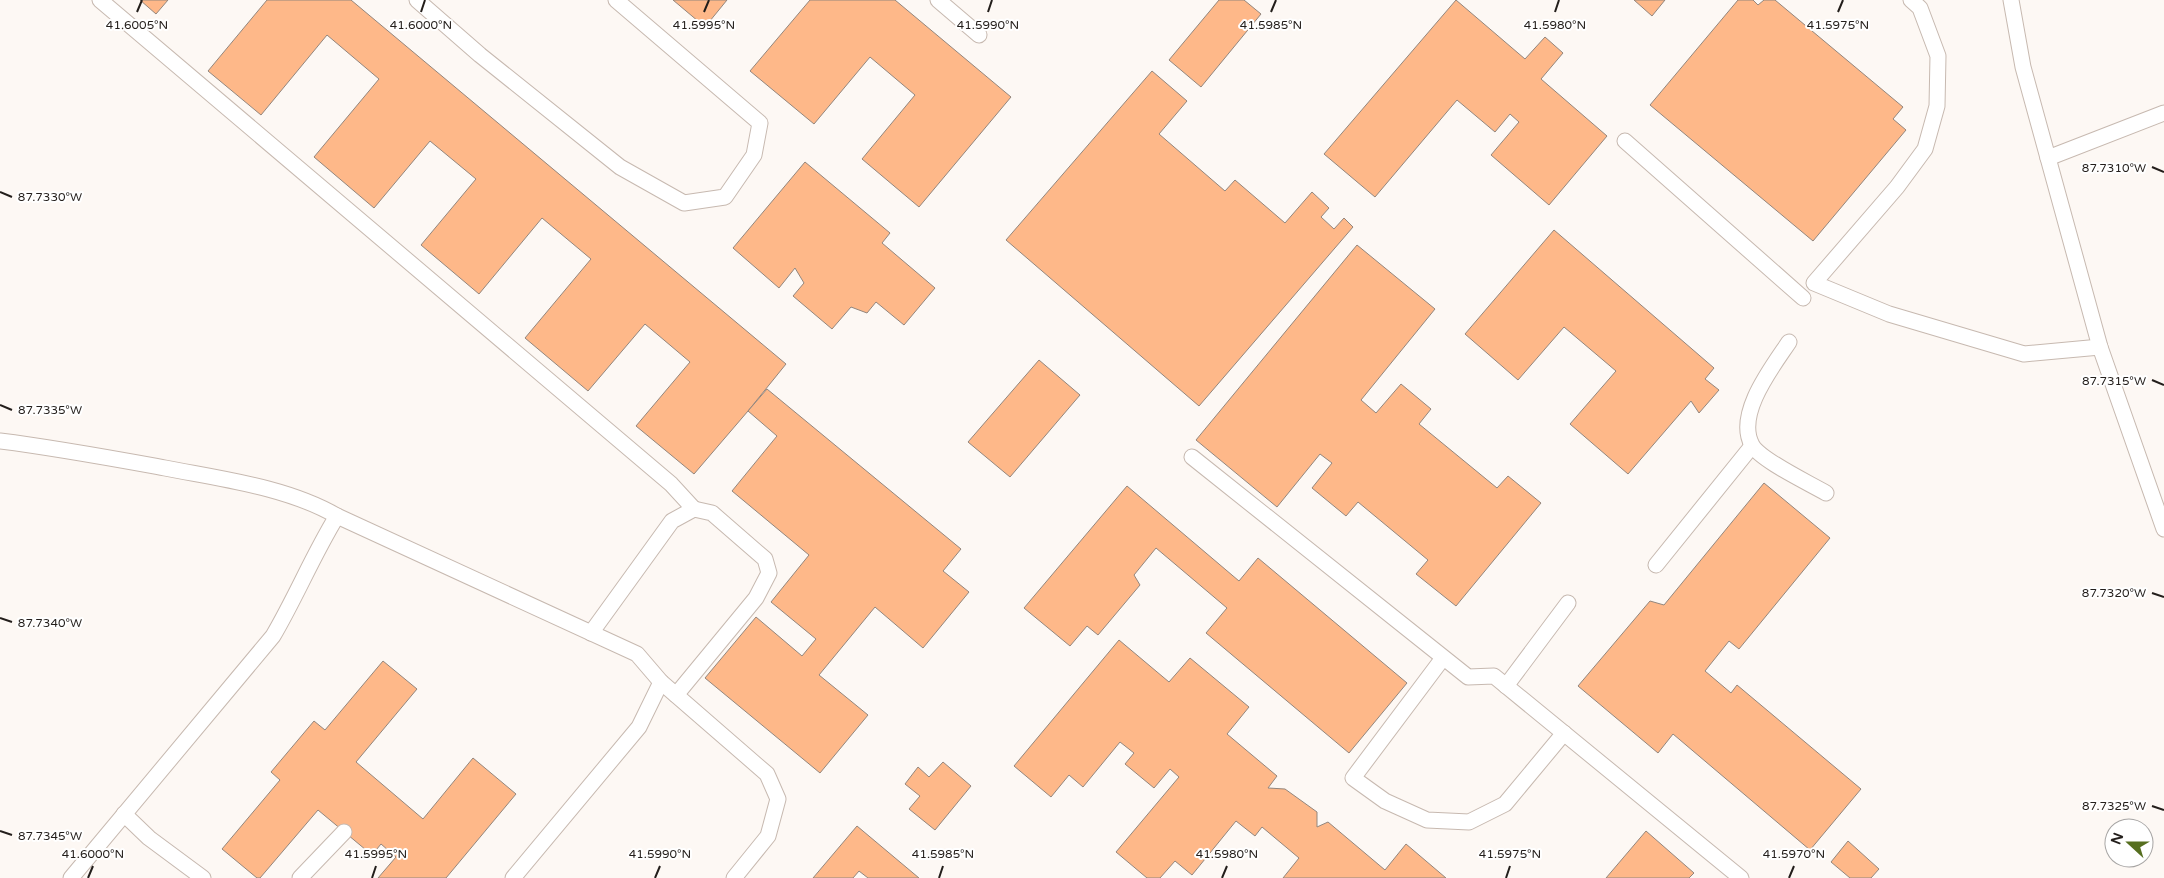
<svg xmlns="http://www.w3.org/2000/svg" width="2164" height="878" viewBox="0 0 2164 878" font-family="'Varela Round',sans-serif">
  <rect width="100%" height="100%" fill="#fdf8f4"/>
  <g fill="#feb889" stroke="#93867d">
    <polygon points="140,0 168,0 156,14"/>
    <polygon points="267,0 351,0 786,364 748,411 694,474 636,426 690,362 645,324 588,391 525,338 591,259 542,218 479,294 421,245 476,179 430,141 374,208 314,157 379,79 327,35 261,115 208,71"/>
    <polygon points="673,0 727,0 705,27"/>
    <polygon points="810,0 895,0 1011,97 919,207 862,159 915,95 870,57 814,124 750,71"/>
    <polygon points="1219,0 1244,0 1261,14 1201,87 1169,60"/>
    <polygon points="1456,0 1525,59 1545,37 1563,53 1541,79 1607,136 1549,205 1491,155 1519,122 1510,114 1495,132 1457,100 1375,197 1324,154"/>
    <polygon points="1634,0 1665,0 1652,16"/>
    <polygon points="1738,0 1753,0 1758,5 1764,0 1775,0 1903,107 1893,119 1906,130 1813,241 1650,105"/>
    <polygon points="1152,71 1187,101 1159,134 1225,191 1235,180 1285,223 1312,192 1329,208 1321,217 1334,229 1344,218 1353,227 1199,406 1006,240"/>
    <polygon points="805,162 890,233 882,243 935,288 904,325 876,302 867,313 851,307 832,329 793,296 804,283 795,268 779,288 733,248"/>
    <polygon points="1554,230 1714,368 1705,379 1719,390 1699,413 1691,401 1628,474 1570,424 1616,371 1564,327 1518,380 1465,334"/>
    <polygon points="1357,245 1435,309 1361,400 1376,413 1401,384 1431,409 1419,424 1497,488 1508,476 1541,503 1456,606 1416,574 1428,560 1358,502 1346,516 1312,488 1332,463 1320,454 1277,507 1196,440"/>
    <polygon points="1039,360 1080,395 1010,477 968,442"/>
    <polygon points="767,389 961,549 943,571 969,592 923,648 875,607 819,675 868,715 820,773 705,678 756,617 802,656 816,639 771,602 809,555 732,491 777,436 748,411"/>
    <polygon points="1764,483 1830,538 1739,649 1729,641 1705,671 1731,693 1737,685 1861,789 1810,850 1673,734 1658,753 1578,686 1650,601 1664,605"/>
    <polygon points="1127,486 1239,581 1258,558 1407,683 1349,753 1206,633 1227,608 1156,548 1134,575 1140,585 1098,635 1087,626 1070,646 1024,608"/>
    <polygon points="1119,640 1169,682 1190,658 1249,707 1227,734 1277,776 1268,788 1285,789 1317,812 1317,827 1328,822 1385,870 1406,844 1446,878 1283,878 1299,858 1262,827 1255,836 1236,821 1192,875 1175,861 1160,878 1147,878 1116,852 1179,777 1170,769 1154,788 1125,764 1134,753 1120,742 1083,787 1069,775 1051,797 1014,766"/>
    <polygon points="383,661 417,689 356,762 423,819 473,758 516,794 446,878 378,878 396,857 381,844 372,855 318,810 260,878 257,878 222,849 280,780 271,772 314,721 325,730"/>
    <polygon points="943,762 971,786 935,830 909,809 920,796 905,784 918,767 929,777"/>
    <polygon points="857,826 919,878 868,878 859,871 853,878 813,878"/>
    <polygon points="1646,831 1694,873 1689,878 1606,878"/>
    <polygon points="1848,841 1879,869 1871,878 1850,878 1831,862"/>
  </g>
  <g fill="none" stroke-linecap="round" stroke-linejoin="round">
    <g stroke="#c7b9b0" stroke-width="17">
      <g id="lane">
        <polyline points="100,0 671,484 694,509"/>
        <polyline points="417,0 480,55 620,167 684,203 725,197 754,155 760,123 616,0"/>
        <polyline points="938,0 979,35"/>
        <polyline points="1911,0 1920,8 1938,56 1937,106 1925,149 1897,187 1814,283 1889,314 2024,354 2100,347"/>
        <polyline points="2011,0 2023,67 2100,347 2164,529"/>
        <polyline points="1625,141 1803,298"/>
        <polyline points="2048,158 2164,113"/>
        <path d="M1789 342C1773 366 1735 414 1752 445 1760 460 1809 483 1826 493"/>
        <path d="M0 441C56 448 110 458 165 468 221 479 287 487 337 516L637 654 661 682 767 774 778 799 768 836 734 878"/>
        <polyline points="1192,457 1468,677 1494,676 1741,878"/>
        <polyline points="1656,565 1752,446"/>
        <polyline points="591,633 672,521 694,509 712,513 765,559 769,573 756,598 676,695"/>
        <polyline points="1443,658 1353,778 1385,801 1427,820 1469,822 1505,804 1564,733"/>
        <polyline points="1506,686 1568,603"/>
        <polyline points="124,814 149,838 203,878"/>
        <path d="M71 878 273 636C296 597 313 555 337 516"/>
        <polyline points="300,878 344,832"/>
        <polyline points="513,878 639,727 661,682"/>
      </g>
    </g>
    <use href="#lane" stroke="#fff" stroke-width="15"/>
  </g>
  <path fill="none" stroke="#231e1b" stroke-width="2" d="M137 12 142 0M421 12 425 0M704 12 709 0M988 12 992 0M1271 12 1276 0M1555 12 1559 0M1838 12 1843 0M2152 167 2164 172M0 192 12 197M2152 380 2164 385M0 405 12 410M2152 593 2164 597M0 618 12 622M2152 806 2164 810M0 831 12 835M88 878 93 866M372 878 376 866M655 878 660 866M939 878 943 866M1222 878 1227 866M1506 878 1510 866M1789 878 1794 866"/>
  <g font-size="12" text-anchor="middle" fill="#231e1b" stroke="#fff" stroke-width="4" stroke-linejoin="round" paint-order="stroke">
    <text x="137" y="29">41.6005°N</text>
    <text x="1271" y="29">41.5985°N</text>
    <text x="1555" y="29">41.5980°N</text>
    <text x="421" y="29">41.6000°N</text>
    <text x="704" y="29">41.5995°N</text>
    <text x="988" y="29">41.5990°N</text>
    <text x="1838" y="29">41.5975°N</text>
    <text x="2114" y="172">87.7310°W</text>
    <text x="50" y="201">87.7330°W</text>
    <text x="2114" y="385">87.7315°W</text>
    <text x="50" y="414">87.7335°W</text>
    <text x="2114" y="597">87.7320°W</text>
    <text x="50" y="627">87.7340°W</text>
    <text x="2114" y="810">87.7325°W</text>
    <text x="50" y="840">87.7345°W</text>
    <text x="93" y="858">41.6000°N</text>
    <text x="376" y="858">41.5995°N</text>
    <text x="660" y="858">41.5990°N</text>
    <text x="943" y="858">41.5985°N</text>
    <text x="1227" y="858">41.5980°N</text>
    <text x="1510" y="858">41.5975°N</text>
    <text x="1794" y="858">41.5970°N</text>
  </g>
  <g transform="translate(2129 843) rotate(291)"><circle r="24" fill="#ffffff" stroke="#a7a5a4"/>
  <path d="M0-4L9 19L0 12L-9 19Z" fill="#566e1f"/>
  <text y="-8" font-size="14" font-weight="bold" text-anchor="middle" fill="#231e1b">N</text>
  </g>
</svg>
